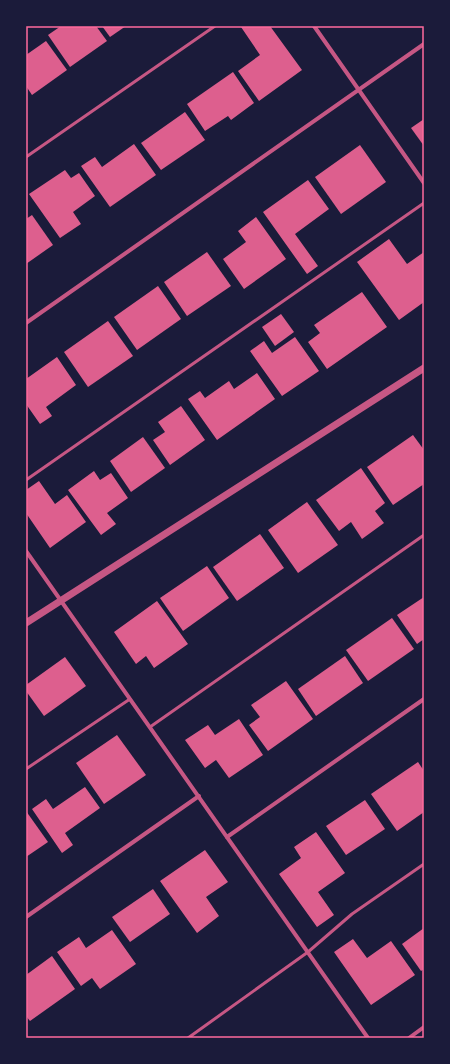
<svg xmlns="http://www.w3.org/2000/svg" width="450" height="1064" viewBox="0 0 450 1064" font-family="Overpass,sans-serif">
  <rect width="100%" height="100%" fill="#1b1b3a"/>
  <g fill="#dd5f8e">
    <polygon points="61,26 96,26 107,41 70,67 48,35"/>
    <polygon points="102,26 126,26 110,37"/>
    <polygon points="242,26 270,26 302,70 259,101 238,71 260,55 241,27"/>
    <polygon points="46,41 67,70 32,95 26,86 26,55"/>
    <polygon points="233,72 254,103 231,120 228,116 205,131 187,104"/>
    <polygon points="185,112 205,140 161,170 141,143"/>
    <polygon points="424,119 424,146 411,128"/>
    <polygon points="134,144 156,175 110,207 81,166 95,157 102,167"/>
    <polygon points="360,145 386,182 341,214 315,177"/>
    <polygon points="65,170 71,178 79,173 95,196 73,212 81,224 60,238 29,194"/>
    <polygon points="308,180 329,209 295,234 318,266 307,274 263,212"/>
    <polygon points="32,215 53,245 26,264 26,219"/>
    <polygon points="256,217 286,259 244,289 223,259 246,242 238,231"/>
    <polygon points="389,239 407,264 424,252 424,302 399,320 357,262"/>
    <polygon points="207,252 231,286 187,316 164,282"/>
    <polygon points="158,286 181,319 137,350 114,317"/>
    <polygon points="362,292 387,327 327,369 308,342 320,333 314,325"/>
    <polygon points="281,314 294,332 275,346 262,327"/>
    <polygon points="108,321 133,356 88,387 64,352"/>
    <polygon points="295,337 319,371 282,396 250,351 264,341 272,353"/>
    <polygon points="57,357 76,385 46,407 52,416 40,424 26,404 26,379"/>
    <polygon points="257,373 275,399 217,440 188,399 200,391 205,398 229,381 234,389"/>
    <polygon points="181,406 205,440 170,465 153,440 165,432 158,422"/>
    <polygon points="413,435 424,450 424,484 393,505 367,467"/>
    <polygon points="143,437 165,468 131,492 110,461"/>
    <polygon points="361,468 385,503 375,511 384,523 362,539 351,522 339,531 316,500"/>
    <polygon points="94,471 100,480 111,473 128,498 107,513 116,524 101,535 68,490"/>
    <polygon points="39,481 55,504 67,495 86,522 50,548 26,513 26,490"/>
    <polygon points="307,502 338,545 298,573 268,530"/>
    <polygon points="260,534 284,568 237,601 213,567"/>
    <polygon points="207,566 229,598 183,631 160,598"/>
    <polygon points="424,597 424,639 417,644 397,615"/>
    <polygon points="157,601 188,644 154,668 146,656 136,664 114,632"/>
    <polygon points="392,618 414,649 368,681 346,650"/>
    <polygon points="345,656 363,683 316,716 298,689"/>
    <polygon points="65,657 86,686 44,716 26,691 26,685"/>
    <polygon points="286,681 313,719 268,751 249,725 260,717 251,705"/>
    <polygon points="239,719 263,755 229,778 216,760 205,768 185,740 208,725 215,735"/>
    <polygon points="117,735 146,775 104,804 76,763"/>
    <polygon points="418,762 424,771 424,812 397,831 371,794"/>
    <polygon points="85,787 100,808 65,833 73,845 62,853 32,809 46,799 53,809"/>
    <polygon points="365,800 385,829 346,855 326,826"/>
    <polygon points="26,811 48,842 26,857"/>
    <polygon points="316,832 345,873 318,892 334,915 317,927 279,874 301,858 294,847"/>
    <polygon points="205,850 228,882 206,897 219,916 197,933 160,881"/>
    <polygon points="153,889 170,914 130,942 112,917"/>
    <polygon points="424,928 424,969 421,971 402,944"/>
    <polygon points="112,930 136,964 100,989 92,978 81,986 57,952 79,937 86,948"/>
    <polygon points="353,939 367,958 391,941 415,975 371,1005 334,952"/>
    <polygon points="52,956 75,989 30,1021 26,1016 26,975"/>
  </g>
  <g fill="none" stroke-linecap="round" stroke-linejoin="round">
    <g stroke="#c65784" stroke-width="3">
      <polyline points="26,157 215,26"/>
      <polyline points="26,480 424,203"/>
      <polyline points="150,727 424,535"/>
      <polyline points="26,769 130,699"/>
      <polyline points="188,1038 308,952 352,914 424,864"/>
    </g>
    <g stroke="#c65784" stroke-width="4">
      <polyline points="314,26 424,183"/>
      <polyline points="26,323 424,44"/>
      <polyline points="26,551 368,1038"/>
      <polyline points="227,837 424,699"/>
      <polyline points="26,917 199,796"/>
      <polyline points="409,1038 424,1027"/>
    </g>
    <polyline stroke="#c65784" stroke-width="7" points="26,623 424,368"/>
  </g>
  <rect width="450" height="1064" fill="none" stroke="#1b1b3a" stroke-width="54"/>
  <rect x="27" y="27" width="396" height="1010" fill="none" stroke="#ff6b9d" stroke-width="1.5"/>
</svg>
